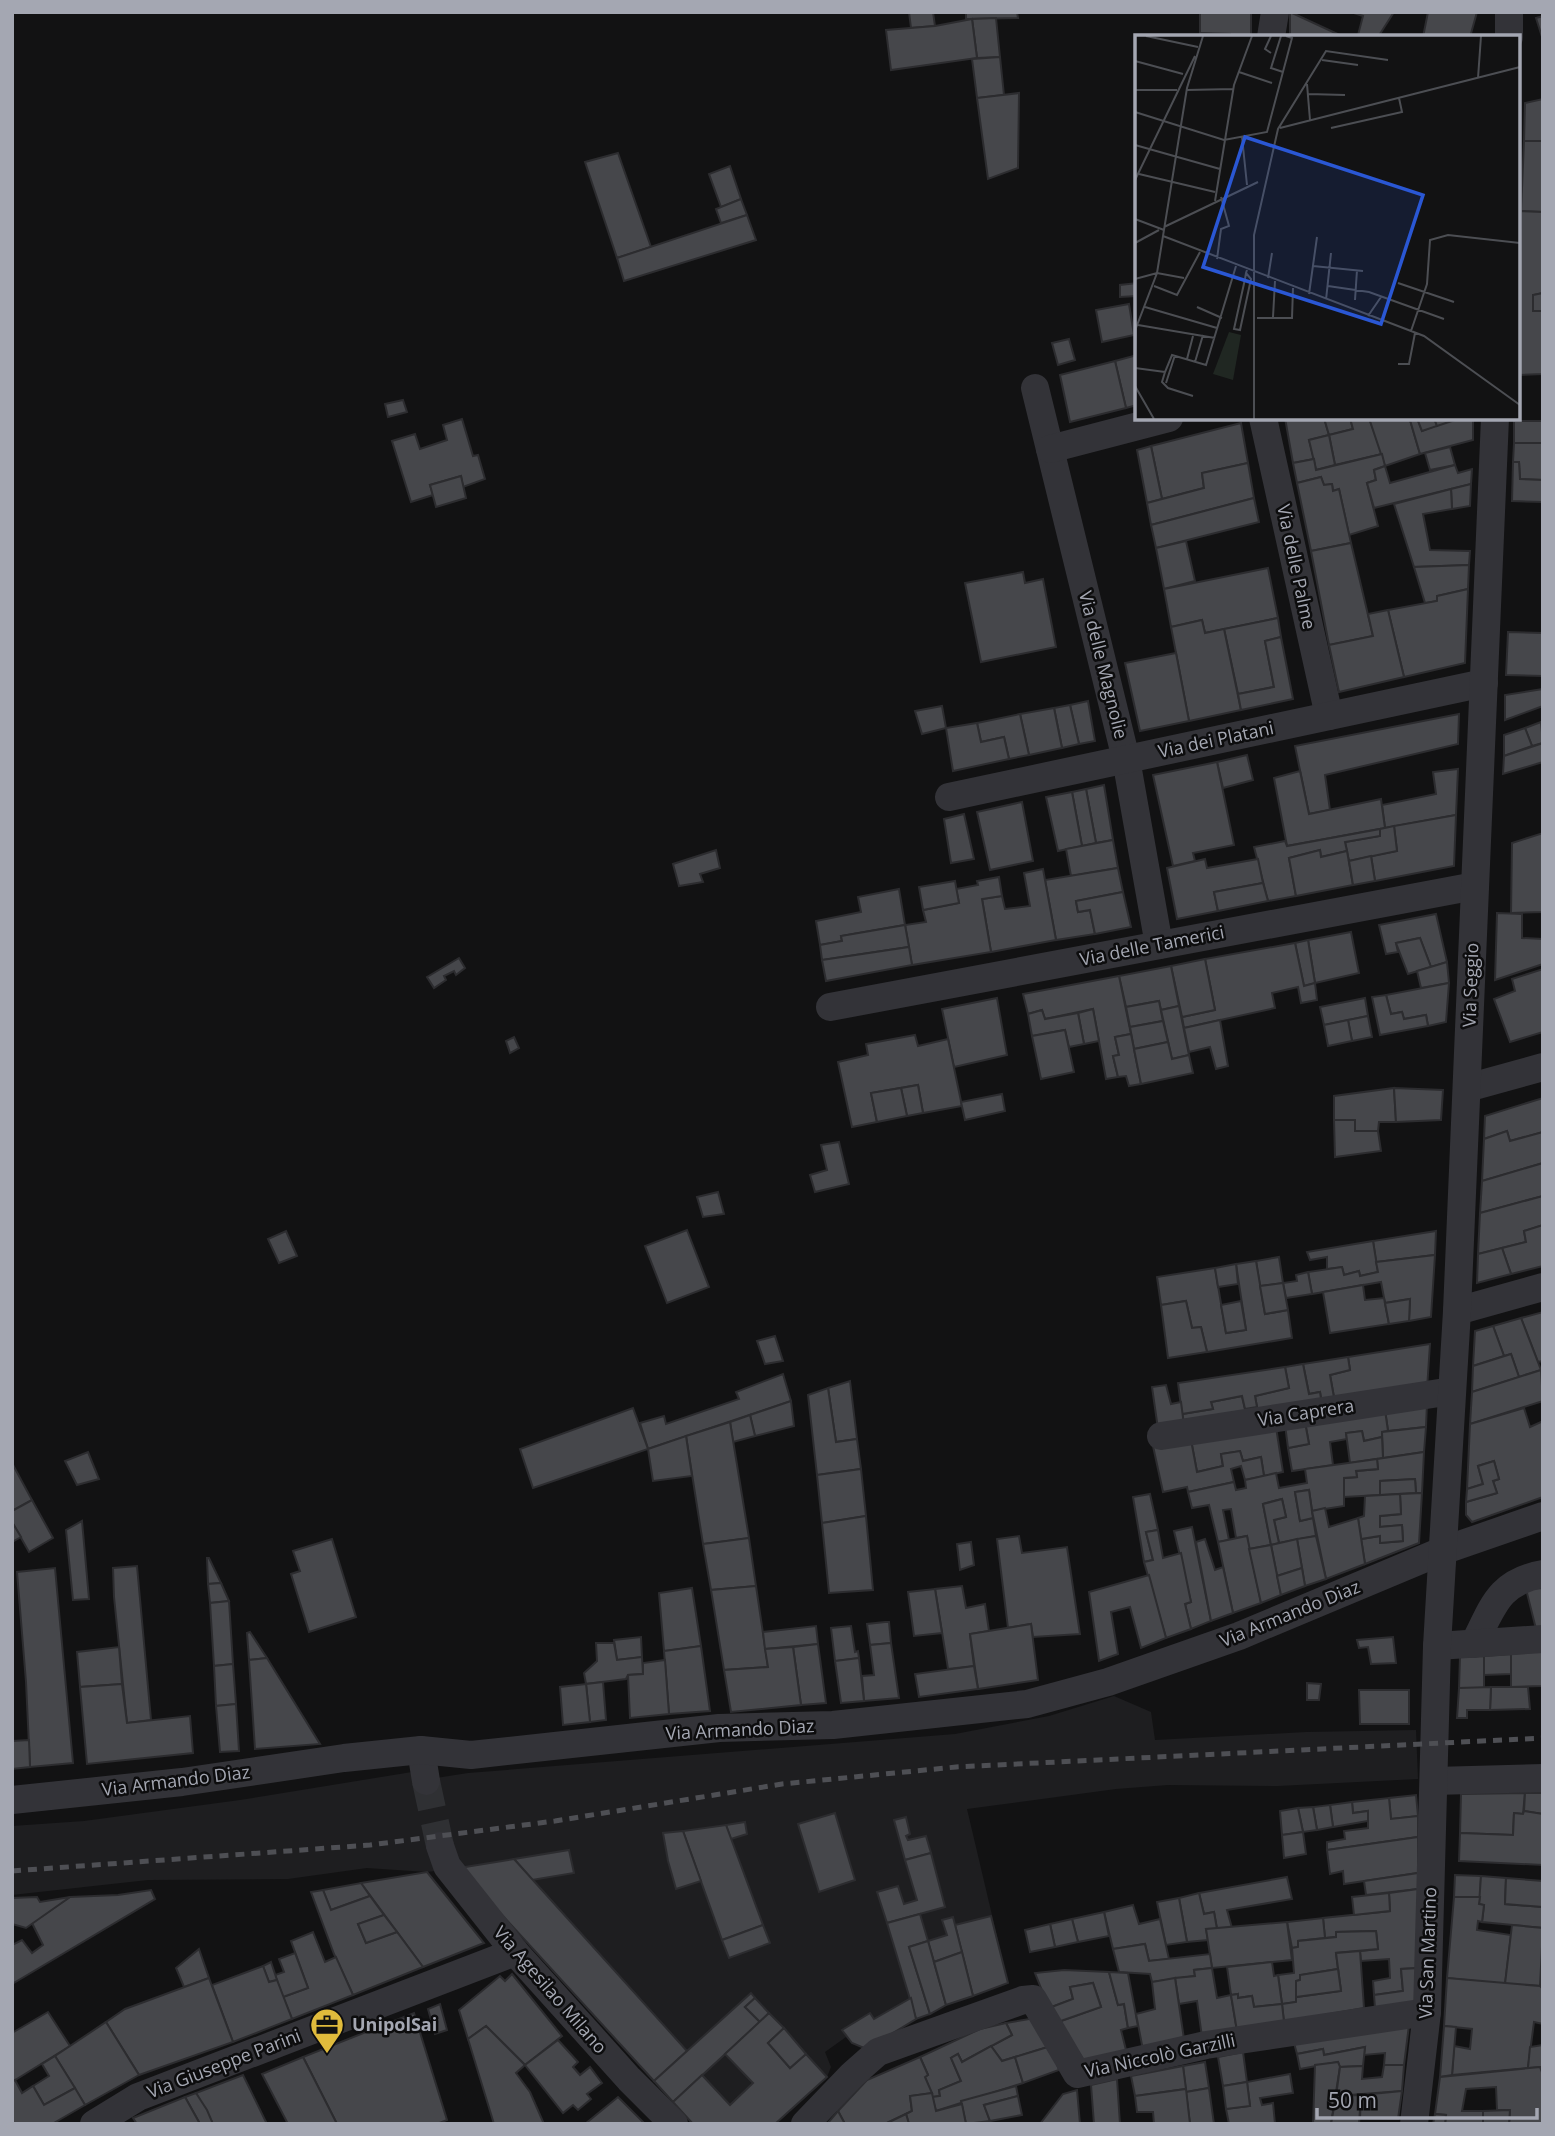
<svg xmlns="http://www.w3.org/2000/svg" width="1555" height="2136" viewBox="0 0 1555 2136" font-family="'Open Sans',sans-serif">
  <rect width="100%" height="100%" fill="#121213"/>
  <polygon fill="#1e1e20" points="1114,1696 1151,1712 1155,1740 1306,1732 1416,1730 1418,1779 1278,1786 1168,1785 1116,1789 967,1809 1008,1983 946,2005 916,2019 870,2047 864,2048 852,2043 846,2037 825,2052 831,2067 827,2077 775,2124 693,2124 459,1868 427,1872 367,1868 288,1879 148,1880 12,1895 12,1826 84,1821 240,1800 412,1772 436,1778 468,1773 955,1734 1049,1716"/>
  <g fill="#46474b" stroke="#2c2c2f" stroke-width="2">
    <polygon points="909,12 933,12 935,26 911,28"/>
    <polygon points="966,12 1017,12 1018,18 966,19"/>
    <polygon points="1200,12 1251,12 1251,37 1200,33"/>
    <polygon points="1290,12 1344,37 1290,37"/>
    <polygon points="1351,12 1394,12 1378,37 1358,35 1363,16"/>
    <polygon points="1428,12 1477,12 1470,37 1423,37"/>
    <polygon points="1543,16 1543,40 1536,18"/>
    <polygon points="996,18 1000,57 977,58 972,19"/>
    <polygon points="972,19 977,58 891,70 886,30 935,26"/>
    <polygon points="1200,33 1230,34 1230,37 1200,37"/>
    <polygon points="1000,57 1004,95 977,98 972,59"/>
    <polygon points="1019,93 1018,168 988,179 977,98"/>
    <polygon points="1543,99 1543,141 1524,141 1525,103"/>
    <polygon points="1524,141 1543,141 1543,212 1521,211"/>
    <polygon points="618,153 651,247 617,258 585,162"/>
    <polygon points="730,166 741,199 721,207 709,174"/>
    <polygon points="741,199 747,215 721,223 716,209"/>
    <polygon points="1521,211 1543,212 1543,293 1533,295 1533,311 1543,311 1543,374 1518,375"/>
    <polygon points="747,215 756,240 624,281 617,258"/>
    <polygon points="1137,283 1137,296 1120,297 1120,285"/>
    <polygon points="1543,293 1543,311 1533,311 1533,295"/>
    <polygon points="1129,304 1134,335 1102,342 1096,310"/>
    <polygon points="1069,339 1075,360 1058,365 1052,343"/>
    <polygon points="1137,355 1137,405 1126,408 1115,361"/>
    <polygon points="1115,361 1126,408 1070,422 1060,375"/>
    <polygon points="403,400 407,412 388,417 385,404"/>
    <polygon points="1285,418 1324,418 1329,435 1309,440 1314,459 1293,463"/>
    <polygon points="1324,418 1350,418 1353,429 1329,435"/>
    <polygon points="1350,418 1369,418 1382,454 1335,465 1329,435 1353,429"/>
    <polygon points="1369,418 1417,418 1410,420 1420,454 1385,466"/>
    <polygon points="1417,418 1422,431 1455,418 1473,418 1473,440 1420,454 1410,420"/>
    <polygon points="1417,418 1434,418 1437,426 1422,431"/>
    <polygon points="1434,418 1455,418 1455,420 1437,426"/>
    <polygon points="462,419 473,456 478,455 485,479 463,487 461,476 430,485 433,495 411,502 392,441 415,434 420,449 447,440 443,425"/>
    <rect x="1514" y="421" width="29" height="22"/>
    <polygon points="1241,423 1248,463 1202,473 1204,488 1162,499 1151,446"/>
    <polygon points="1329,435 1335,465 1316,470 1309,440"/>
    <polygon points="1514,443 1543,443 1543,480 1520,479 1519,462 1513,462"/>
    <polygon points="1151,446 1162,499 1147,503 1137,450"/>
    <polygon points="1450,447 1455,465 1430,470 1425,453"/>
    <polygon points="1382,454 1385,466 1374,470 1376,480 1367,483 1378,526 1349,535 1339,489 1333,491 1332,484 1324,485 1321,477 1297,483 1293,463 1314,459 1316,470"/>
    <polygon points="1513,462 1519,462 1520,479 1543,480 1543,502 1512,501"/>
    <polygon points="1248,463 1254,498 1151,525 1147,503 1204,488 1202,473"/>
    <polygon points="1455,465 1458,473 1472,469 1471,484 1374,508 1367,483 1376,480 1374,470 1385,466 1390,483"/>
    <polygon points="461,476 466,498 436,507 430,485"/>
    <polygon points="1321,477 1324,485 1332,484 1333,491 1339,489 1351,543 1311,551 1297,483"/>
    <polygon points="1471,484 1470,506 1452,509 1451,489"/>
    <polygon points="1451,489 1452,509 1423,514 1430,550 1470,551 1469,565 1414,567 1394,504"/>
    <polygon points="1254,498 1259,522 1156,548 1151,525"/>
    <polygon points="1186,541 1195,581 1164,589 1156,548"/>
    <polygon points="1351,543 1373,636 1329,645 1311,551"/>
    <polygon points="1469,565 1468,589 1437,596 1437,601 1425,603 1414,567"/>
    <polygon points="1268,568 1278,618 1205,633 1202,620 1171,627 1164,589"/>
    <polygon points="1023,572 1025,583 1043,579 1056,647 981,662 965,583"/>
    <polygon points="1468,589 1465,663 1404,677 1388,610 1437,601 1437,596"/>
    <polygon points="1388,610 1404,677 1339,692 1329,645 1373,636 1368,614"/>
    <polygon points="1278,618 1281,637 1265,641 1274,687 1238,694 1224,629"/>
    <polygon points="1202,620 1205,633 1224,629 1241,710 1189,721 1171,627"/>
    <polygon points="1508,632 1543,633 1543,676 1506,675"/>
    <polygon points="1281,637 1293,699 1241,710 1238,694 1274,687 1265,641"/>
    <polygon points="1176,653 1189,721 1140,731 1125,663"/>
    <polygon points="1543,689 1543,706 1505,720 1505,695"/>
    <polygon points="1088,701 1095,741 1079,744 1070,705"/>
    <polygon points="1070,705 1079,744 1062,748 1054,708"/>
    <polygon points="942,706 946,728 922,734 915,711"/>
    <polygon points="1054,708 1062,748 1029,755 1020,714"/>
    <polygon points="1020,714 1029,755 1009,759 1004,737 981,742 977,723"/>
    <polygon points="1459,714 1458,744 1325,775 1330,810 1309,814 1295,746"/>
    <polygon points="1541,722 1543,743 1532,746 1525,728"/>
    <polygon points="977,723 981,742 1004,737 1009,759 953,771 946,728"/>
    <polygon points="1525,728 1532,746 1504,756 1504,735"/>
    <polygon points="1543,743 1543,762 1503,774 1504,756"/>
    <polygon points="1247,755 1253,780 1223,788 1217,762"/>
    <polygon points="1217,762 1234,845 1193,853 1195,861 1173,866 1153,775"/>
    <polygon points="1458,769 1456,815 1385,828 1382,805 1436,794 1433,772"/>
    <polygon points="1300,771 1309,814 1381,799 1385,828 1287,846 1274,778"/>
    <polygon points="1104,785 1113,840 1096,843 1086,789"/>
    <polygon points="1086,789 1096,843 1082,846 1072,792"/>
    <polygon points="1072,792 1082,846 1058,851 1046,797"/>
    <polygon points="1022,802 1033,861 990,870 977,812"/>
    <polygon points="964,814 974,859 951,863 944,819"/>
    <polygon points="1456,815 1454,866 1375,881 1371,856 1397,851 1394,826"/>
    <polygon points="1394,826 1397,851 1349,861 1345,842 1380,836 1380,829"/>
    <polygon points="1380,829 1380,836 1345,842 1347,851 1321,857 1320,850 1289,858 1296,896 1268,901 1254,847 1285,841 1287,846"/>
    <polygon points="1543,833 1543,912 1511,913 1512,843"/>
    <polygon points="1113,840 1118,868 1071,876 1066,849"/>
    <polygon points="716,850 720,868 700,874 703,882 679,886 673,864"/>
    <polygon points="1320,850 1321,857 1347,851 1353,885 1296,896 1289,858"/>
    <polygon points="1371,856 1375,881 1353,885 1349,861"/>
    <polygon points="1205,859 1207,868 1258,859 1263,883 1214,892 1218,911 1177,919 1167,868"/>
    <polygon points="1118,868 1123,892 1076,901 1078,912 1090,910 1095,934 1056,940 1045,880"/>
    <polygon points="1043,869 1056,940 991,952 982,899 1002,896 1005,909 1030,906 1024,873"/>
    <polygon points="999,877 1002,896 982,899 991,952 912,965 905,925 926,922 923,910 959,903 956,889 978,885 977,881"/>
    <polygon points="955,881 959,903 923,910 919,887"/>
    <polygon points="1263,883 1268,901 1218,911 1214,892"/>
    <polygon points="899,889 905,925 841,936 842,941 820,945 816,921 861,912 858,897"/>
    <polygon points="1123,892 1131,927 1095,934 1090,910 1078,912 1076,901"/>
    <polygon points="1497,913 1522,914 1522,938 1543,939 1543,964 1495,980"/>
    <polygon points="1436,914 1447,962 1431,967 1420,938 1396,943 1398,952 1386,954 1379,925"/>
    <polygon points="905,925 909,947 822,960 820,945 842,941 841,936"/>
    <polygon points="1351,932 1359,973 1315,983 1308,940"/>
    <polygon points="1420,938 1431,967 1408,974 1396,943"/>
    <polygon points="1308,940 1315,983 1304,986 1295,943"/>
    <polygon points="1295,943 1304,986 1315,983 1317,1000 1301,1003 1298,987 1272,993 1275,1008 1184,1028 1182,1017 1215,1010 1205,959"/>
    <polygon points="909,947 912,965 826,981 822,960"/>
    <polygon points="459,958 465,968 456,975 454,971 444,976 446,980 434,988 427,977"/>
    <polygon points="1205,959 1215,1010 1182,1017 1171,966"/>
    <polygon points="1447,962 1449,983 1421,988 1417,971"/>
    <polygon points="1171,966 1179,1006 1161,1010 1159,1001 1126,1007 1119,976"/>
    <polygon points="1543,969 1543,1032 1510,1042 1494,999 1515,991 1512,979"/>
    <polygon points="1119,976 1131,1034 1115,1037 1119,1055 1113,1056 1118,1077 1106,1079 1093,1009 1045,1019 1042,1010 1028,1014 1023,994"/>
    <polygon points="1449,983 1446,1022 1428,1026 1426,1015 1404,1019 1402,1012 1391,1014 1386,995"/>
    <polygon points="1386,995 1391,1014 1402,1012 1404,1019 1426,1015 1428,1026 1380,1035 1372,997"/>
    <polygon points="997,998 1007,1055 954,1067 942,1009"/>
    <polygon points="1365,998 1368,1016 1324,1025 1320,1007"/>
    <polygon points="1159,1001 1163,1021 1130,1027 1126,1007"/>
    <polygon points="1179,1006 1189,1055 1172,1059 1161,1010"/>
    <polygon points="1093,1009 1099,1041 1084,1044 1078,1013"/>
    <polygon points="1042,1010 1045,1019 1078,1013 1084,1044 1069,1047 1065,1030 1032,1036 1028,1014"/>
    <polygon points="1368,1016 1372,1037 1352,1041 1348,1020"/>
    <polygon points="1220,1020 1228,1066 1216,1069 1210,1047 1189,1052 1184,1028"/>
    <polygon points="1348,1020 1352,1041 1328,1046 1324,1025"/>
    <polygon points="1163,1021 1168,1042 1134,1049 1130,1027"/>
    <polygon points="1065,1030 1074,1072 1041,1079 1032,1036"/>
    <polygon points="1131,1034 1141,1084 1129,1086 1126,1076 1118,1077 1113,1056 1119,1055 1115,1037"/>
    <polygon points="915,1035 918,1046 948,1039 962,1106 923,1113 918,1085 871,1093 877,1122 852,1127 838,1062 868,1055 866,1044"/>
    <polygon points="514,1037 519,1048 510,1053 506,1041"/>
    <polygon points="1168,1042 1172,1059 1189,1055 1193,1073 1141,1084 1134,1049"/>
    <polygon points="918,1085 923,1113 907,1116 901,1088"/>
    <polygon points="901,1088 907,1116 877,1122 871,1093"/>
    <polygon points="1394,1088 1396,1122 1379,1122 1378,1131 1355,1131 1355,1120 1334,1120 1334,1096"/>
    <polygon points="1394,1088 1443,1090 1441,1120 1396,1122"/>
    <polygon points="1002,1094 1005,1111 965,1120 961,1102"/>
    <polygon points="1543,1098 1543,1132 1510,1141 1507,1131 1484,1139 1485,1116"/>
    <polygon points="1334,1120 1355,1120 1355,1131 1378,1131 1381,1151 1335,1157"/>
    <polygon points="1507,1131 1510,1141 1543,1132 1543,1163 1482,1181 1484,1139"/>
    <polygon points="839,1142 849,1184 815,1192 810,1175 827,1170 821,1145"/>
    <polygon points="1543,1163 1543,1196 1480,1213 1482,1181"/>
    <polygon points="718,1192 724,1214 703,1217 697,1197"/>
    <polygon points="1543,1196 1543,1225 1524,1231 1526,1242 1478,1254 1480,1213"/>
    <polygon points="1543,1225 1543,1266 1511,1274 1502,1248 1526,1242 1524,1231"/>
    <polygon points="687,1230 709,1287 667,1303 645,1246"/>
    <polygon points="286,1231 297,1256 279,1263 268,1239"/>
    <polygon points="1436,1231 1435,1255 1376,1262 1373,1241"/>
    <polygon points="1373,1241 1378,1272 1360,1276 1359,1271 1344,1275 1342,1267 1327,1269 1327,1257 1310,1260 1307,1252"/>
    <polygon points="1502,1248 1511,1274 1477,1283 1478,1254"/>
    <polygon points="1435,1255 1431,1317 1409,1321 1410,1299 1385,1303 1381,1282 1312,1294 1308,1272 1342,1267 1344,1275 1359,1271 1360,1276 1378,1272 1376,1262"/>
    <polygon points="1279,1257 1283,1283 1260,1286 1256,1261"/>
    <polygon points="1256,1261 1265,1314 1288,1310 1292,1338 1207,1352 1201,1327 1192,1328 1186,1301 1161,1305 1157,1277 1215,1268 1226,1333 1246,1330 1236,1264"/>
    <polygon points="1236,1264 1238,1284 1218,1287 1215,1268"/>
    <polygon points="1308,1272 1312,1294 1286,1298 1283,1283 1297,1281 1296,1275"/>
    <polygon points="1283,1283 1288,1310 1265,1314 1260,1286"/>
    <polygon points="1363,1285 1365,1300 1384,1298 1389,1324 1330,1333 1323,1292"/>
    <polygon points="1410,1299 1409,1321 1389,1324 1385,1303"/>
    <polygon points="1186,1301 1192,1328 1201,1327 1207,1352 1168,1358 1161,1305"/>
    <polygon points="1241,1301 1246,1330 1226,1333 1221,1305"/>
    <polygon points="1543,1312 1543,1361 1538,1362 1521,1318"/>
    <polygon points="1521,1318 1541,1370 1519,1377 1511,1354 1504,1356 1493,1326"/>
    <polygon points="1493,1326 1504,1356 1473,1366 1475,1331"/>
    <polygon points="775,1336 783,1361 765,1364 757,1341"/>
    <polygon points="1430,1344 1427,1389 1335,1403 1330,1375 1350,1370 1348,1357"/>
    <polygon points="1511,1354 1519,1377 1472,1392 1473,1366"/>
    <polygon points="1348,1357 1350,1370 1330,1375 1335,1403 1322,1405 1320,1392 1309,1394 1303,1364"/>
    <polygon points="1303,1364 1309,1394 1320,1392 1322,1405 1184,1425 1182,1414 1213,1409 1211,1402 1242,1396 1245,1409 1257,1407 1255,1396 1289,1388 1285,1367"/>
    <polygon points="1285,1367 1289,1388 1255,1396 1257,1407 1245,1409 1242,1396 1211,1402 1213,1409 1182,1414 1178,1383"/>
    <polygon points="1541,1370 1543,1401 1470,1424 1472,1392"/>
    <polygon points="783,1374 791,1401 648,1449 640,1423 664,1416 666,1424 739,1399 736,1392"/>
    <polygon points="850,1381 857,1439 836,1442 828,1388"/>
    <polygon points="1166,1385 1171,1404 1181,1402 1184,1425 1158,1429 1152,1387"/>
    <polygon points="828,1388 836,1442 857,1439 861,1469 817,1475 808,1395"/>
    <polygon points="791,1401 794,1426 755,1436 750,1415"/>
    <polygon points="1427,1403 1426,1427 1388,1431 1385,1410"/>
    <polygon points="633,1408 648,1449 533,1488 520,1449"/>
    <polygon points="1524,1408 1530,1427 1543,1421 1543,1497 1472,1522 1466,1515 1466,1502 1497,1493 1493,1481 1499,1479 1494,1461 1478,1466 1483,1484 1467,1489 1470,1424"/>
    <polygon points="1385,1410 1388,1431 1382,1432 1382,1437 1364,1441 1362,1431 1346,1433 1347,1439 1330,1442 1333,1465 1292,1471 1288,1448 1309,1444 1305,1422"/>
    <polygon points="750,1415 755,1436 733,1442 730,1422"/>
    <polygon points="730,1422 749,1538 703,1544 686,1436"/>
    <polygon points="1305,1422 1309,1444 1288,1448 1285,1425"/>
    <polygon points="1276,1427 1283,1472 1264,1476 1261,1457 1243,1461 1240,1451 1221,1454 1223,1466 1197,1472 1191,1440"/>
    <polygon points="1426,1427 1424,1452 1383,1458 1382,1432"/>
    <polygon points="1362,1431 1364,1441 1382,1437 1383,1458 1350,1463 1346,1433"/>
    <polygon points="686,1436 692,1476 653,1481 648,1449"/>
    <polygon points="1191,1440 1197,1472 1223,1466 1221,1454 1240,1451 1243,1461 1261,1457 1264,1476 1245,1480 1241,1466 1231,1469 1234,1482 1188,1492 1187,1487 1163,1492 1153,1446"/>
    <polygon points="88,1452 99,1479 77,1485 65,1461"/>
    <polygon points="1424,1452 1422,1493 1416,1493 1415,1479 1380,1481 1380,1495 1344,1497 1344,1478 1357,1477 1356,1471 1378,1469 1377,1459"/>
    <polygon points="1377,1459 1378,1469 1356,1471 1357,1477 1344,1478 1344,1506 1312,1511 1309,1490 1295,1492 1300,1521 1313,1518 1316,1536 1279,1543 1274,1520 1286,1517 1282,1499 1263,1504 1271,1545 1249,1549 1247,1536 1236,1538 1231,1509 1223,1510 1229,1540 1218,1542 1209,1505 1192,1508 1188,1492 1234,1482 1236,1490 1246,1488 1245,1480 1276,1473 1279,1488 1307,1483 1305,1469"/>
    <polygon points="1494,1461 1499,1479 1493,1481 1497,1493 1466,1502 1467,1489 1483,1484 1478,1466"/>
    <polygon points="12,1463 32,1500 12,1511"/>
    <polygon points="861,1469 866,1516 822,1523 817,1475"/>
    <polygon points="1415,1479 1416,1493 1380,1495 1380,1481"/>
    <polygon points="1309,1490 1313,1518 1300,1521 1295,1492"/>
    <polygon points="1422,1493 1419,1543 1365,1564 1361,1539 1380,1536 1380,1543 1403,1541 1402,1525 1380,1527 1380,1516 1401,1514 1400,1494"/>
    <polygon points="1150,1494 1158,1530 1146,1532 1153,1560 1144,1562 1133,1497"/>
    <polygon points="1400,1494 1401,1514 1380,1516 1380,1527 1402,1525 1403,1541 1380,1543 1380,1536 1361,1539 1358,1518 1364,1516 1365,1496"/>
    <polygon points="1282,1499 1286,1517 1274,1520 1279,1543 1271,1545 1263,1504"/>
    <polygon points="32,1500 53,1538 29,1552 12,1522 12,1511"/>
    <polygon points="1325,1508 1329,1527 1358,1518 1365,1564 1326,1579 1312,1511"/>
    <polygon points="866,1516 873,1590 829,1593 822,1523"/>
    <polygon points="82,1521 89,1599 73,1600 66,1530"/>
    <polygon points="12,1522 21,1537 12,1542"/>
    <polygon points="1192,1527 1211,1621 1191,1629 1185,1604 1191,1602 1174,1531"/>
    <polygon points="1158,1530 1163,1558 1181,1553 1191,1602 1185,1604 1191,1629 1166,1638 1144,1562 1153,1560 1146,1532"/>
    <polygon points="1019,1536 1022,1553 1067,1547 1080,1634 1033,1637 1031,1624 1008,1628 997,1539"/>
    <polygon points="1247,1536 1261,1603 1233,1613 1218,1542"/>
    <polygon points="1316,1536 1326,1579 1305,1586 1297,1539"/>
    <polygon points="749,1538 756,1586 711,1590 703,1544"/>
    <polygon points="332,1539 356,1617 309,1632 291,1574 300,1571 293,1551"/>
    <polygon points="1205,1539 1215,1570 1223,1567 1233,1613 1211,1621 1196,1542"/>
    <polygon points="1297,1539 1302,1568 1277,1576 1271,1545"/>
    <polygon points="971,1542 974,1565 960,1570 957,1544"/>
    <polygon points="1271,1545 1281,1595 1261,1603 1249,1549"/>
    <polygon points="207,1558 209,1558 221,1583 208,1584"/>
    <polygon points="137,1566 151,1720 127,1723 114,1597 113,1568"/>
    <polygon points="55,1568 73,1763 30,1767 26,1682 17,1572"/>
    <polygon points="1302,1568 1305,1586 1281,1595 1277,1576"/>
    <polygon points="1149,1575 1166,1638 1141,1648 1130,1607 1111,1612 1118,1654 1099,1661 1089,1592"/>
    <polygon points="221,1583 229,1601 210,1603 208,1584"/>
    <polygon points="756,1586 768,1667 724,1670 711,1590"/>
    <polygon points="962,1586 966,1608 985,1604 989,1631 970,1634 974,1666 948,1669 935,1589"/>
    <polygon points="692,1588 701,1646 664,1651 659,1593"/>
    <polygon points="1543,1588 1543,1633 1537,1633 1526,1589"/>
    <polygon points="935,1589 942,1633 914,1636 908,1592"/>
    <polygon points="229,1601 233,1664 214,1666 210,1603"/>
    <polygon points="885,1622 889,1622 891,1643 870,1645 867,1624"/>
    <polygon points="1031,1624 1038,1680 978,1689 970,1634"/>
    <polygon points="816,1626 818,1644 765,1649 763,1632"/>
    <polygon points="851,1626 855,1652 858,1651 859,1658 835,1661 831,1628"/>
    <polygon points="250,1632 267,1658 249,1660 247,1633"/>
    <polygon points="641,1637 642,1657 617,1660 614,1640"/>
    <polygon points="1393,1637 1396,1663 1371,1664 1368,1647 1359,1648 1357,1640"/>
    <polygon points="596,1643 614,1643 617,1660 642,1657 643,1674 628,1675 626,1679 586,1684 584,1673 597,1661"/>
    <polygon points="891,1643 899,1698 864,1701 862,1676 874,1675 870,1645"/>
    <polygon points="818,1644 826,1703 801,1705 793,1647"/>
    <polygon points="701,1646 710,1711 669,1714 664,1651"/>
    <polygon points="119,1647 122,1684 80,1687 77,1652"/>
    <polygon points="793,1647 801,1705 731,1712 724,1670 768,1667 765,1649"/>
    <polygon points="1543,1651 1542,1686 1511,1687 1511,1654"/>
    <polygon points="1511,1654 1511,1674 1484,1675 1484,1656"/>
    <polygon points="1484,1656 1484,1688 1459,1688 1460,1657"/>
    <polygon points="267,1658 320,1744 255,1749 249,1660"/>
    <polygon points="859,1658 864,1701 841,1703 835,1661"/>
    <polygon points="665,1660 669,1714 630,1718 628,1675 643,1674 643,1663"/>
    <polygon points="233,1664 236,1704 216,1706 214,1666"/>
    <polygon points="974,1666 978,1689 919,1697 915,1674"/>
    <polygon points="603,1682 606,1720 590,1722 586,1684"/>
    <polygon points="1307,1683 1321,1684 1319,1700 1307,1700"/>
    <polygon points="122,1684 127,1723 190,1716 193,1753 87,1764 80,1687"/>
    <polygon points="586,1684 590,1722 563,1725 560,1687"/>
    <polygon points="1491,1687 1528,1687 1530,1709 1490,1710"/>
    <polygon points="1491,1687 1490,1710 1467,1710 1467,1718 1457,1718 1459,1688"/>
    <polygon points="1359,1690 1409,1690 1409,1724 1360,1724"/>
    <polygon points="236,1704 239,1751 220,1752 216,1706"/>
    <polygon points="29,1740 30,1767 12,1769 12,1741"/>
    <polygon points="1525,1793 1523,1814 1514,1813 1513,1835 1460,1833 1461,1794"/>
    <polygon points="1525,1793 1543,1793 1543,1814 1524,1811"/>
    <polygon points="1416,1795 1418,1816 1391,1819 1389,1798"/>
    <polygon points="1389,1798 1391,1819 1418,1816 1418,1837 1327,1850 1327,1842 1345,1839 1344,1831 1368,1828 1368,1811 1353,1813 1352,1802"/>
    <polygon points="1352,1802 1353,1813 1368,1811 1368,1821 1333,1827 1330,1805"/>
    <polygon points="1330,1805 1333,1827 1317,1830 1313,1807"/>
    <polygon points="1313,1807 1317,1830 1303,1832 1298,1808"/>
    <polygon points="1298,1808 1303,1832 1282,1835 1280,1811"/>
    <polygon points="1524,1811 1543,1814 1543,1865 1459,1861 1460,1833 1513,1835 1514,1813 1523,1814"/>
    <polygon points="835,1813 855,1880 819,1892 798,1824"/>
    <polygon points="906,1817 910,1834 906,1836 908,1840 926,1836 931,1853 905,1860 894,1820"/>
    <polygon points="745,1822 747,1834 731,1839 726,1825"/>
    <polygon points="726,1825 763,1925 722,1940 683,1831"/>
    <polygon points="683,1831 701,1881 676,1889 668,1861 663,1833"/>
    <polygon points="1303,1832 1306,1854 1284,1858 1282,1835"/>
    <polygon points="1418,1837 1418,1873 1344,1884 1343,1871 1330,1874 1327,1850"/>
    <polygon points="569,1850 574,1873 532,1880 514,1859"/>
    <polygon points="931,1853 945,1907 887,1923 877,1892 898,1886 904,1904 917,1900 905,1860"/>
    <polygon points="514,1859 687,2051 654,2081 459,1868"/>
    <polygon points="427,1872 484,1943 423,1967 361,1883"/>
    <polygon points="1418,1873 1418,1889 1366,1895 1364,1881"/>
    <polygon points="1455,1875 1481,1876 1480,1897 1454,1897"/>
    <polygon points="1481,1876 1506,1878 1505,1904 1543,1907 1543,1928 1482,1922 1484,1905 1479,1904"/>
    <polygon points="1287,1877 1292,1899 1227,1910 1232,1928 1217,1929 1214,1912 1204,1914 1199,1893"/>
    <polygon points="1506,1878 1543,1881 1543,1907 1505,1904"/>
    <polygon points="361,1883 370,1896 331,1910 323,1890"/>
    <polygon points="1418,1889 1419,1968 1401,1969 1403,1991 1374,1995 1373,1981 1390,1978 1389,1959 1361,1961 1360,1951 1378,1949 1376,1931 1336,1932 1336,1937 1325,1938 1323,1918 1390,1911 1389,1893"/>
    <polygon points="151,1890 155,1899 12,1984 12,1945 22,1940 32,1953 43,1945 32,1923 70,1897 118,1895"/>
    <polygon points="323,1890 331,1910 370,1896 384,1915 358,1924 366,1943 397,1932 423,1967 353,1995 334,1954 311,1892"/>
    <polygon points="1199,1893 1204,1914 1214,1912 1217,1929 1206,1929 1208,1940 1187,1942 1179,1898"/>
    <polygon points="1389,1893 1390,1911 1354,1915 1352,1897"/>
    <polygon points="37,1897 40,1902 70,1897 26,1928 12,1924 12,1898"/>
    <polygon points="1454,1897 1480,1897 1479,1904 1484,1905 1482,1922 1478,1921 1477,1930 1511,1935 1505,1984 1447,1978"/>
    <polygon points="1179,1898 1187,1942 1166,1945 1157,1902"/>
    <polygon points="1133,1905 1139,1924 1160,1919 1169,1959 1149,1961 1145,1944 1113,1949 1104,1912"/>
    <polygon points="1104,1912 1109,1936 1078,1942 1072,1919"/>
    <polygon points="920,1914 928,1941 909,1947 930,2014 916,2019 887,1923"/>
    <polygon points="384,1915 397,1932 366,1943 358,1924"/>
    <polygon points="991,1916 1008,1983 973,1996 955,1925"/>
    <polygon points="953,1917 962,1952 934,1962 928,1941 947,1935 942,1920"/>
    <polygon points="1323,1918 1325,1938 1298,1941 1298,1947 1292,1948 1287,1922"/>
    <polygon points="1072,1919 1078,1942 1055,1947 1050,1924"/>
    <polygon points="1287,1922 1292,1960 1212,1968 1206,1929"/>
    <polygon points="1050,1924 1055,1947 1030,1952 1025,1930"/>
    <polygon points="763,1925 770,1943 729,1958 722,1940"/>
    <polygon points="1512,1925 1543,1928 1540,1986 1505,1984"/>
    <polygon points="1376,1931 1378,1949 1336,1953 1338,1969 1300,1975 1300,1980 1296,1981 1296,2002 1282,2004 1278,1975 1294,1973 1292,1948 1298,1947 1298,1941 1336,1937 1336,1932"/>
    <polygon points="313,1932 325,1962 336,1957 353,1995 292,2019 283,1997 308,1988 291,1941"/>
    <polygon points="928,1941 946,2005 930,2014 909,1947"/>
    <polygon points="1145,1944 1149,1961 1210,1954 1212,1968 1194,1970 1195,1976 1152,1982 1150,1974 1119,1972 1113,1949"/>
    <polygon points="199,1949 209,1978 184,1987 176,1968"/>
    <polygon points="1360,1951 1364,2008 1284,2022 1282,2004 1296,2002 1296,1997 1341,1991 1336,1953"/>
    <polygon points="962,1952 973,1996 946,2005 934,1962"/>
    <polygon points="295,1953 308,1988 283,1997 275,1975 284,1972 279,1959"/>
    <polygon points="271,1962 277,1980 269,1982 263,1966"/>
    <polygon points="1272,1962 1274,1976 1278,1975 1282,2004 1254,2007 1252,1996 1238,1998 1238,1994 1231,1995 1227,1967"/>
    <polygon points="263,1966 269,1982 277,1980 292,2019 233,2042 212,1985"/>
    <polygon points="1212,1968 1217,1998 1231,1995 1237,2031 1202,2037 1197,2001 1179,2004 1175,1978 1195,1976 1194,1970"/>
    <polygon points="1419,1968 1419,2001 1375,2008 1374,1995 1403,1991 1401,1969"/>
    <polygon points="1338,1969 1341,1991 1296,1997 1296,1981 1300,1980 1300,1975"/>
    <polygon points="1064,1970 1109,1972 1118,2005 1124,2004 1128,2028 1121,2030 1127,2054 1087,2065 1058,2022 1101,2007 1093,1983 1070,1987 1073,1999 1049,2008 1035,1973"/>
    <polygon points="1109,1972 1128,1973 1138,2026 1128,2028 1124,2004 1118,2005"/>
    <polygon points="512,1974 562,2036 525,2065 486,2026 468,2039 459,2010 500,1976 505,1981"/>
    <polygon points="209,1978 233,2042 139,2075 106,2022 125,2009"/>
    <polygon points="1175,1978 1184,2039 1143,2050 1136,2014 1155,2009 1152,1982"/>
    <polygon points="1447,1978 1540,1986 1543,1989 1543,2024 1534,2022 1528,2068 1452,2075 1454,2046 1470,2049 1472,2029 1444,2026"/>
    <polygon points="1093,1983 1101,2007 1058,2022 1049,2008 1073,1999 1070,1987"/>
    <polygon points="751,1993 755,1998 745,2007 760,2022 673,2102 654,2081"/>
    <polygon points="1238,1994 1238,1998 1252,1996 1254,2007 1282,2004 1284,2022 1237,2031 1231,1995"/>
    <polygon points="755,1998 769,2013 760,2022 745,2007"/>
    <polygon points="911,1998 916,2019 870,2047 864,2048 852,2043 842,2030 870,2013 874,2019"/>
    <polygon points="440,2004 447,2030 435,2034 428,2009"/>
    <polygon points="48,2012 70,2046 12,2082 12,2033"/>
    <polygon points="414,2013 447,2120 437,2124 337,2124 303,2057"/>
    <polygon points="769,2013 784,2028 768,2043 790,2068 806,2054 827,2077 775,2124 693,2124 673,2102 702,2075 730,2105 753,2083 725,2054"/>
    <polygon points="1035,2018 1051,2046 1002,2061 991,2046 1012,2035 1006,2023"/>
    <polygon points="106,2022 139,2075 85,2105 55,2056"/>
    <polygon points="1006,2023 1012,2035 962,2062 958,2054 951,2058 961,2081 939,2090 940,2096 932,2097 925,2077 928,2075 920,2057 980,2029"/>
    <polygon points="1409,2025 1404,2065 1384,2065 1385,2053 1364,2055 1365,2047 1324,2055 1323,2049 1297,2054 1294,2043"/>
    <polygon points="486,2026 525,2065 516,2073 530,2092 544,2124 494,2124 468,2039"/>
    <polygon points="1444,2026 1456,2027 1452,2075 1440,2077"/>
    <polygon points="784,2028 806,2054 790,2068 768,2043"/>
    <polygon points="558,2040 578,2062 573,2067 580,2075 590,2067 602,2083 587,2094 591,2099 578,2110 573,2105 563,2113 525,2065"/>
    <polygon points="1543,2045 1543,2067 1528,2068 1530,2047"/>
    <polygon points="991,2046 1002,2061 1015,2057 1023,2083 936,2111 932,2097 940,2096 939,2090 961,2081 951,2058 958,2054 962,2062"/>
    <polygon points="1051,2046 1059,2070 1023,2083 1015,2057"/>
    <polygon points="1365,2047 1363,2066 1340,2067 1338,2062 1300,2069 1297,2054 1323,2049 1324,2055"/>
    <polygon points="1243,2052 1247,2082 1223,2086 1218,2057"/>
    <polygon points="55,2056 75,2088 44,2105 33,2086 49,2076 42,2064"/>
    <polygon points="303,2057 337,2124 288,2124 262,2074"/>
    <polygon points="920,2057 928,2075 925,2077 932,2093 910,2096 912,2111 885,2124 845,2124 838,2111 867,2080"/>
    <polygon points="1205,2062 1209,2088 1186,2092 1183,2066"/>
    <polygon points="1338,2062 1340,2067 1331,2124 1313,2124 1315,2065"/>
    <polygon points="1384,2065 1404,2065 1402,2091 1336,2096 1340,2067 1363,2066 1362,2079 1382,2077"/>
    <polygon points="1183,2066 1186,2089 1135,2096 1131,2076"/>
    <polygon points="1540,2067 1543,2075 1543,2124 1509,2124 1510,2110 1497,2110 1496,2087 1466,2089 1462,2111 1483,2111 1483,2124 1445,2124 1446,2115 1435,2114 1440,2077"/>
    <polygon points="1290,2074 1293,2093 1260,2098 1262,2105 1273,2103 1275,2124 1229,2124 1226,2109 1250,2106 1247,2082"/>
    <polygon points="243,2075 267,2124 213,2124 196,2093"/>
    <polygon points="1117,2079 1120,2124 1094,2124 1091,2085"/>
    <polygon points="15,2080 22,2093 33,2086 44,2105 75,2088 85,2105 52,2124 12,2124 12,2082"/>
    <polygon points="1247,2082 1250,2106 1226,2109 1223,2086"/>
    <polygon points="1016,2086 1018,2096 984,2105 990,2121 966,2124 961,2101"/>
    <polygon points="1209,2088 1214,2124 1190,2124 1186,2092"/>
    <polygon points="1186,2089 1190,2124 1154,2124 1153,2112 1137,2112 1135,2096"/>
    <polygon points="1077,2090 1080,2124 1040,2124 1063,2094"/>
    <polygon points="1402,2091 1398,2119 1360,2118 1361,2095"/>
    <polygon points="196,2093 207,2110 213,2124 200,2124 185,2097"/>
    <polygon points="932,2093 936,2111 962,2104 966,2124 909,2124 906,2114 912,2111 910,2096"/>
    <polygon points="1361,2095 1359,2124 1331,2124 1336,2096"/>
    <polygon points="1018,2096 1022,2115 990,2121 984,2105"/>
    <polygon points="185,2097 200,2124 137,2124 133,2118"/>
    <polygon points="618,2097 645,2124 585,2124"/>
    <polygon points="1510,2110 1509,2124 1483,2124 1483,2111"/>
    <polygon points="838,2111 845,2124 827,2124"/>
    <polygon points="906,2114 909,2124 885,2124"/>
    <polygon points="1435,2114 1446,2115 1445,2124 1433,2124"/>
  </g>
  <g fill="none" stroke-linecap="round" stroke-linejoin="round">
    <polyline stroke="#2f3033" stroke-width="28" stroke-dasharray="28 14" stroke-linecap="butt" points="426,1781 440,1846"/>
    <g stroke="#333338" stroke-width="28">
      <polyline points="1271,37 1275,12"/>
      <polyline points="1509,37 1509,12"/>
      <polyline points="1035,388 1126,759 1159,945"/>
      <polyline points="1263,418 1329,716"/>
      <polyline points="1050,449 1169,418"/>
      <polyline points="949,797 1484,683"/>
      <polyline points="830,1007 1475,886"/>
      <polyline points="1467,1088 1543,1067"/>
      <polyline points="1457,1311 1543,1287"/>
      <polyline points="1161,1436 1452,1391"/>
      <path d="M1474 1644C1493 1607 1498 1582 1543 1574"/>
      <polyline points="1437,1646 1543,1639"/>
      <polyline points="421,1750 426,1781"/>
      <polyline points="1434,1781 1543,1778"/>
      <polyline points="12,1800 182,1782 344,1758 421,1750 471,1755 719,1728 833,1725 1027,1704 1108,1682 1239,1636 1442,1551 1543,1516"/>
      <polyline points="440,1846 447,1866 515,1952 629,2079 674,2124"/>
      <polyline points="94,2124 138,2097 515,1952"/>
      <polyline points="805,2124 852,2075 878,2052 1023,2000 1033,1999 1077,2074 1206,2045 1427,2012"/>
      <polyline points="1414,2124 1427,2012 1437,1646 1457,1311 1495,418"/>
    </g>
    <polyline stroke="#4e4f54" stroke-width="5" stroke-dasharray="9 7" stroke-linecap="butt" points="12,1871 370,1845 555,1821 782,1784 956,1767 1543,1738"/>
  </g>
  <defs>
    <g id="office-pin" transform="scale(1.75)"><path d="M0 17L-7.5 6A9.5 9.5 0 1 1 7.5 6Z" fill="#e0bb3c" stroke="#0d0d0e"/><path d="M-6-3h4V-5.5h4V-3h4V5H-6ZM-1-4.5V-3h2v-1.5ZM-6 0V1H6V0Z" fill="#111"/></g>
  </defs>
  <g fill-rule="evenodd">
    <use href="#office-pin" x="327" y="2025"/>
  </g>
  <g text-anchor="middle" stroke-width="5" stroke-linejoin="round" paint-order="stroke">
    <g font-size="18" fill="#a4a7b2" stroke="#0d0d0e">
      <text transform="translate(1296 567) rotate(78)" y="6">Via delle Palme</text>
      <text transform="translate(1103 665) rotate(76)" y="6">Via delle Magnolie</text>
      <text transform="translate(1216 740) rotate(-12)" y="6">Via dei Platani</text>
      <text transform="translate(1152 946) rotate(-11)" y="6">Via delle Tamerici</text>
      <text transform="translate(1471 985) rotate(-88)" y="6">Via Seggio</text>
      <text transform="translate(1306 1413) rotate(-9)" y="6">Via Caprera</text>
      <text transform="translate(1290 1614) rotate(-22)" y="6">Via Armando Diaz</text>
      <text transform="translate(740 1730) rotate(-3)" y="6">Via Armando Diaz</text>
      <text transform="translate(176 1781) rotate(-7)" y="6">Via Armando Diaz</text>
      <text transform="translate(1428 1953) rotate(-88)" y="6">Via San Martino</text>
      <text transform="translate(550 1990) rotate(49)" y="6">Via Agesilao Milano</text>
      <text transform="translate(1160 2056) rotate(-12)" y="6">Via Niccolò Garzilli</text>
      <text transform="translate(224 2064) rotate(-21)" y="6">Via Giuseppe Parini</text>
    </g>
    <g font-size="18" font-weight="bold" fill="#a4a7b2" stroke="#0d0d0e" text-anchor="start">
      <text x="352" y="2031">UnipolSai</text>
    </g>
  </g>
  <g transform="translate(1135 35)">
    <rect width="385" height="385" fill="#121213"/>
    <path d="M94 297 106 300 98 345 78 339Z" fill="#202722"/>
    <path fill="none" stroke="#4c4e53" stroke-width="2" d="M11 1 63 12M136 1 130 14 136 18M146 1 136 33 148 37M187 25 223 30M0 26 48 39M104 37 137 48M343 43 346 1M172 49 175 85M0 55H42M52 55 99 54M173 59 210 60M0 77 89 105 132 97 157 3 151 1M145 93 385 32M196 93 267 77 264 63M107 102 112 150M0 110 85 134M4 139 80 157M0 145 60 21M80 166 99 50 117 1M0 184 29 195M29 192 123 147M28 201 289 301 385 370M0 208 24 195M82 224 86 194 94 191 86 162M178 231 228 236M111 238 116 244 105 295 99 294 110 244 111 238 112 235M133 243 137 218M0 244 22 238 49 243M263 248 319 267M19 251 42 260 65 217M193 251 234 257 309 284M174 259 182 202M191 265 196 218M220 265 222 235M10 272 82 293M62 272 87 283M233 281 246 262M138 282 140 246M122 283H157L158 253M3 290 80 303M276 296 292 249 295 205 313 200 385 208M0 322 1 293 22 238 52 53 68 1M52 324 58 301M60 327 68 300M263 329H274L280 298M0 333 30 337M31 348 40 320M0 351 19 384M58 361 33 353 27 347 30 337 37 320 71 330 101 231M119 384V200L143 94 191 16 253 25"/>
    <path fill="#2a57d4" fill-opacity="0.15" stroke="#2a57d4" stroke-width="3.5" d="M110 102 288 160 246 289 68 232Z"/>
    <rect width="385" height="385" fill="none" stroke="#a4a7b2" stroke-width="3.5"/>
  </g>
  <rect width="1555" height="2136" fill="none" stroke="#a4a7b2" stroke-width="28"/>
  <path d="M1317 2108v10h220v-10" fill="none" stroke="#a4a7b2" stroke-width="3.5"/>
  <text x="1328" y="2108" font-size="21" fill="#a4a7b2" stroke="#0d0d0e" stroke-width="5" paint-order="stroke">50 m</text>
</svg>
